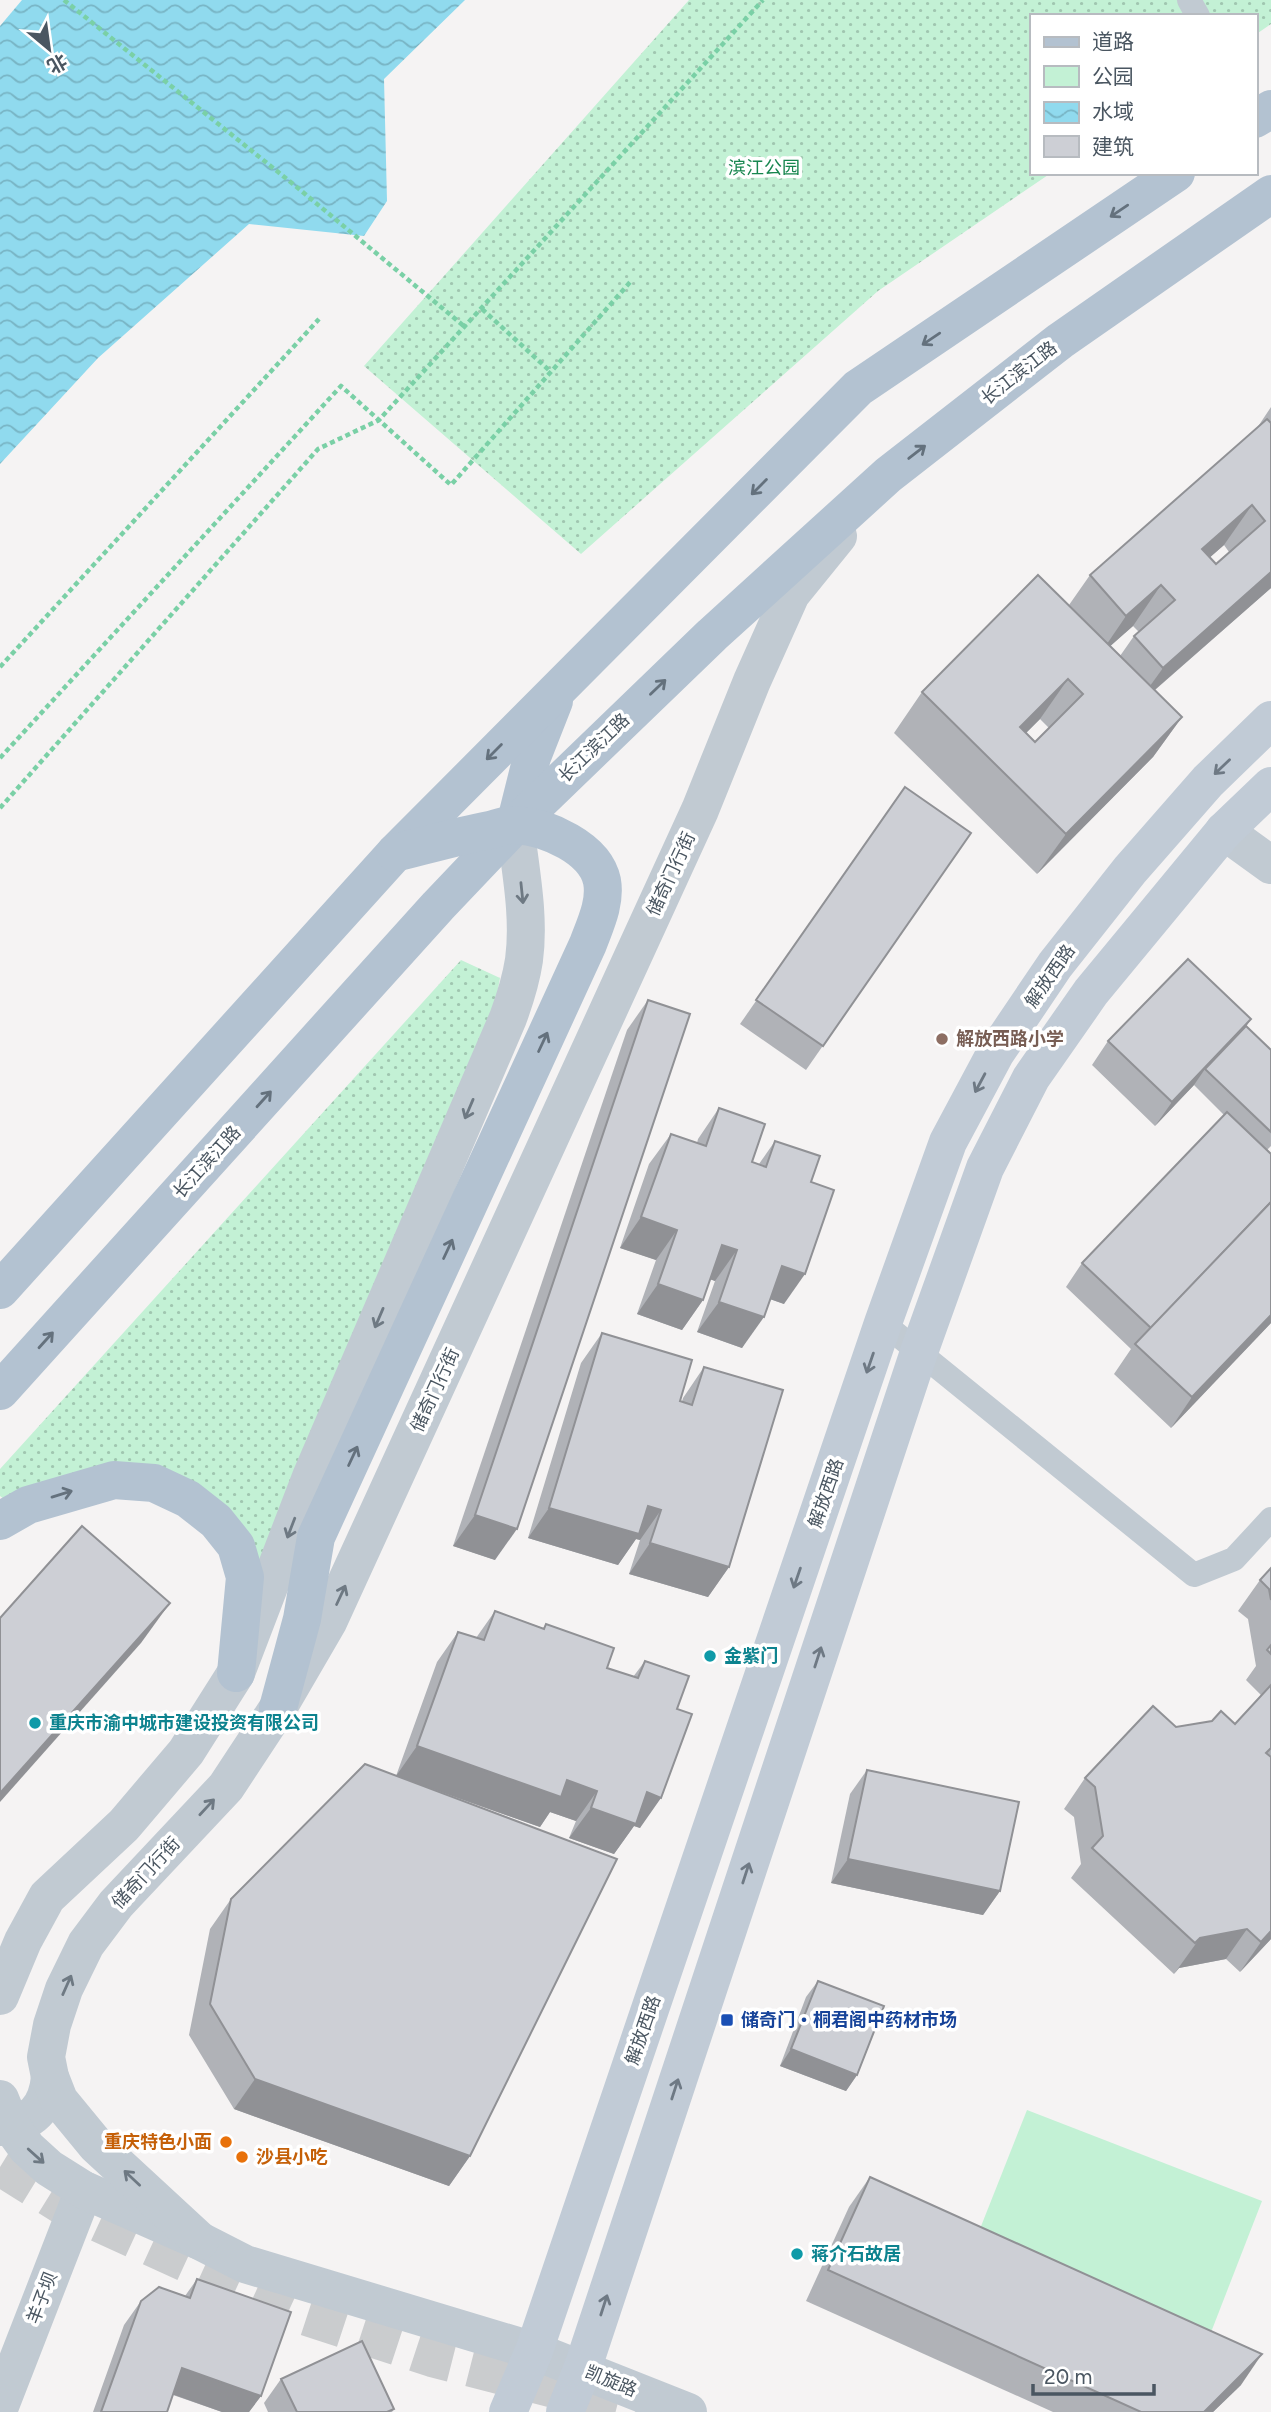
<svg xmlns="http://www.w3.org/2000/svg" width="1271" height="2412" viewBox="0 0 1271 2412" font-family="Figtree,'Noto Sans SC',sans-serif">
  <defs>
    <pattern id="green-dots" width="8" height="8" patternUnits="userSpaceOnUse" patternTransform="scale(1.75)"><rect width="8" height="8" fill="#c3f1d5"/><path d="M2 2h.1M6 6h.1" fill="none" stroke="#a0c6b0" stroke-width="1.8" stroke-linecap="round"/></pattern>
    <pattern id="water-waves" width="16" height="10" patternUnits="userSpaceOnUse" patternTransform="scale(1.75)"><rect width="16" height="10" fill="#90daee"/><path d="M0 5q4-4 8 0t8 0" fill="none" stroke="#78b4c4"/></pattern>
  </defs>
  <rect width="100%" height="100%" fill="#f5f3f3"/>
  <g fill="url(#green-dots)">
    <polygon points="689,0 1271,0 1271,24 1255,35 1255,16 1031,16 1031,173 1051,173 878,291 581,554 364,366"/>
    <polygon points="461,960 500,978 493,1016 264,1575 194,1490 12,1505 0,1496 0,1469"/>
  </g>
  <polygon fill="#c3f1d5" points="1027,2110 1262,2201 1208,2340 972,2249"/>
  <polygon fill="url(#water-waves)" points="0,0 465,0 384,79 387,201 364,236 249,224 98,358 0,464"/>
  <polygon fill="#f5f3f3" points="0,0 22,0 0,26"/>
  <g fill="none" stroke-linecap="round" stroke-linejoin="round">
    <polyline stroke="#caccce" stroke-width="38" stroke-dasharray="38 19" stroke-linecap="butt" points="0,2167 68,2209 295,2313 432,2358 645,2412"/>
    <g stroke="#7ad0a6" stroke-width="4.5" stroke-dasharray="5 3.5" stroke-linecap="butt">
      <polyline points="64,0 293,184 465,327"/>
      <polyline points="482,309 551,372"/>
      <polyline points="0,667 319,319"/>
      <polyline points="0,758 341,386 451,485 632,280"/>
      <polyline points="0,808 318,449 379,420 763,0"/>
    </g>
    <g stroke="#c1cad2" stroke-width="24">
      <polyline points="1189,0 1198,16"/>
      <polyline points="883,1323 1194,1575 1234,1559 1271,1519"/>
    </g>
    <g stroke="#c1cad2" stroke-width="38">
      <polyline points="1224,831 1271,865"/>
      <path d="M0 2127C32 2124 47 2108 50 2077"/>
      <polyline points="0,2406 84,2190"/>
    </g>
    <g stroke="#c1cad2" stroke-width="38">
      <path d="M0 1996 23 1941 47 1897 124 1825 186 1752 236 1673 311 1477 508 1018C515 999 521 980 524 960 530 916 520 868 515 825"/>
      <polyline points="0,2099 11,2126 27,2148 49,2168 84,2190 200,2241 245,2264 534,2351 688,2412"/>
      <polyline points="200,2241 96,2145 59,2100 50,2077 46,2057 52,2025 64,1989 86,1944 116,1904 226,1787 278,1708 328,1622 700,810 752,681 791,594 838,536"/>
    </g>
    <g stroke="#c1cbd6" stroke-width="38">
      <polyline points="508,2412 534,2351 883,1323 948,1142 995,1054 1055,965 1130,870 1208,781 1271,720"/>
      <polyline points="565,2412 582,2370 919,1352 985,1168 1031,1078 1091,992 1224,831 1271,786"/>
    </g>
    <g stroke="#b3c2d1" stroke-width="38">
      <polyline points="1255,119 1271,109"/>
      <polyline points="515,825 532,757 554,701"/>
      <polyline points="0,1290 395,853 858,388 1176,173"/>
      <polyline points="0,1391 438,906 515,825 712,635 888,475 1060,341 1271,194"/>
      <polyline points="0,1521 28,1505 114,1480 154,1483 188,1499 216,1521 236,1546 245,1577 236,1673"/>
      <path d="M278 1708 302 1619 316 1537 588 944C595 925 606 903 602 881 595 848 547 827 516 825 508 824 498 828 490 830 458 836 427 845 395 853"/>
    </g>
  </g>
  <g fill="#b0b2b7" fill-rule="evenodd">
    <path d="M1271 407V588L1155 690 1182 717 1153 757 1037 874 894 733 922 692 1069 605 1090 575 1257 428ZM1224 545 1229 552 1216 564 1210 557ZM1133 626 1139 632 1134 636 1120 656 1110 646ZM1040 719 1049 728 1035 742 1026 733Z"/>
    <polygon points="905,787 971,833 806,1070 740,1024"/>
    <polygon points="648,1000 495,1560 453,1546 627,1030"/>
    <polygon points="1251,1019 1246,1026 1271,1050 1271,1146 1267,1150 1271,1154 1271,1323 1171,1428 1114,1374 1131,1349 1066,1287 1082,1263 1224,1115 1194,1085 1155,1126 1092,1065 1108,1041"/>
    <polygon points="719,1108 752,1162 759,1164 775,1141 811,1182 784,1304 770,1299 742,1348 697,1332 715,1281 710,1279 703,1300 682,1330 637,1314 656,1260 620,1248 649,1164 671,1134 697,1143 698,1139"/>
    <polygon points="602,1333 680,1401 682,1402 683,1398 704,1367 729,1567 708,1597 629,1574 640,1540 636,1539 618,1565 528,1538 581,1363"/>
    <polygon points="1271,1568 1271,1939 1240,1972 1226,1959 1179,1968 1174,1974 1071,1878 1081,1864 1074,1817 1064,1809 1085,1778 1176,1727 1235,1724 1261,1695 1246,1680 1256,1666 1248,1619 1238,1611 1260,1580"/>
    <polygon points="495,1611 543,1628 546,1624 607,1668 633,1677 645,1661 677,1709 640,1828 634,1826 614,1854 569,1838 576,1821 550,1812 540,1827 401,1778 470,2156 449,2186 234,2109 189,2035 210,1929 231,1899 396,1776 437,1662 458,1632 476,1638"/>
    <polygon points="867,1770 1000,1891 983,1915 831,1883 850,1794"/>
    <polygon points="818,1981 857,2075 846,2091 780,2066 806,1997"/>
    <polygon points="870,2177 1241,2385 1213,2412 1053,2412 806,2301 849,2207"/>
    <polygon points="197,2279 261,2396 249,2412 222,2412 173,2395 167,2412 93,2412 124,2325 141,2301 185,2296"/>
    <polygon points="281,2379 394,2409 392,2412 268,2412 264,2403"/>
  </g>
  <g fill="#909195">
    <polygon points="1252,505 1224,545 1174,589 1202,549"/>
    <polygon points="1271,572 1271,588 1134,708 1163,668"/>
    <polygon points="1161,585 1133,626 1098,657 1126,616"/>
    <polygon points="1068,679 1040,719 995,764 1020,727"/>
    <polygon points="1182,717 1153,757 1037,874 1066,834"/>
    <polygon points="1251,1019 1235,1043 1205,1069 1194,1085 1155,1126 1172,1102"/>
    <polygon points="641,1217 677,1230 656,1260 620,1248"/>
    <polygon points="722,1245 737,1250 715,1281 701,1276"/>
    <polygon points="782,1266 805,1274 784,1304 761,1296"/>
    <polygon points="658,1284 703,1300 682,1330 637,1314"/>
    <polygon points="719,1302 764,1317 742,1348 697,1332"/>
    <polygon points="1271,1315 1271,1323 1171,1428 1192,1397"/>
    <polygon points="648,1506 661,1510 640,1540 636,1539 618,1565 528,1538 549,1508"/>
    <polygon points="475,1515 517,1529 495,1560 453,1546"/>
    <polygon points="650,1543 729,1567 708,1597 629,1574"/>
    <polygon points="170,1603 141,1643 0,1802 0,1793"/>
    <polygon points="417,1746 567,1780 597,1791 576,1821 550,1812 540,1827 396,1776"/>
    <polygon points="647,1792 661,1798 640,1828 634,1826 614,1854 569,1838 591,1808"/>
    <polygon points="848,1859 1000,1891 983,1915 831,1883"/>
    <polygon points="1247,1929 1226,1959 1179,1968 1174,1974 1200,1938"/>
    <polygon points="1271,1931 1271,1939 1240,1972 1261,1942"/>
    <polygon points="791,2049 857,2075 846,2091 780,2066"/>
    <polygon points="255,2079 470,2156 449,2186 234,2109"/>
    <polygon points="1262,2354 1241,2385 1213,2412 1204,2412"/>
    <polygon points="182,2368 261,2396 249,2412 222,2412 166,2392"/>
  </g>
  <g fill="#cdcfd5" stroke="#909195" stroke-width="2" fill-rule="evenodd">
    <path d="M1267 419 1271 423V572L1163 668 1134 636 1175 600 1161 585 1126 616 1090 575ZM1252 505 1265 521 1216 564 1202 549Z"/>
    <path d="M1038 575 1182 717 1066 834 922 692ZM1068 679 1083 694 1035 742 1020 727Z"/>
    <polygon points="905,787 971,833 823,1046 756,1000"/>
    <polygon points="1188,959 1251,1019 1172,1102 1108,1041"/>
    <polygon points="648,1000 690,1014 517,1529 475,1515"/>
    <polygon points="1246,1026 1271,1050 1271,1132 1205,1069"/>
    <polygon points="719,1108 765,1124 752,1162 766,1167 775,1141 820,1156 811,1182 834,1190 805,1274 782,1266 764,1317 719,1302 737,1250 722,1245 703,1300 658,1284 677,1230 641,1217 671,1134 706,1146"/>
    <polygon points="1227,1112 1271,1154 1271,1202 1151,1328 1082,1263"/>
    <polygon points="1271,1202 1271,1315 1192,1397 1135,1344"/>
    <polygon points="602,1333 692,1360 680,1401 692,1405 704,1367 783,1390 729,1567 650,1543 661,1510 648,1506 639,1534 549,1508"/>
    <polygon points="82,1526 170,1603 0,1793 0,1618"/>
    <polygon points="1271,1568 1271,1600 1269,1589 1260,1580"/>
    <polygon points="495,1611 544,1629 546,1624 614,1648 607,1668 638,1678 645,1661 689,1676 677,1709 692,1714 661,1798 647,1792 636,1824 591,1808 597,1791 567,1780 561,1797 417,1746 458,1632 484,1640"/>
    <polygon points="1271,1645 1271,1654 1267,1650"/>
    <polygon points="1271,1685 1271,1748 1266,1753 1271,1757 1271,1931 1261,1942 1247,1929 1200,1938 1195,1943 1092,1848 1103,1836 1095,1787 1085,1778 1153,1706 1176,1727 1212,1721 1221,1711 1235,1724"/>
    <polygon points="365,1764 617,1859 470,2156 255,2079 210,2004 231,1899"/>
    <polygon points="867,1770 1019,1802 1000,1891 848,1859"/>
    <polygon points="818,1981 884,2006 857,2075 791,2049"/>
    <polygon points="870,2177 1262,2354 1204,2412 1141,2412 828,2270"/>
    <polygon points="197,2279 291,2312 261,2396 182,2368 167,2412 101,2412 141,2301 159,2287 190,2298"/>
    <polygon points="362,2341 394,2409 387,2412 297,2412 281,2379"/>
  </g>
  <defs><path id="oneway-shaft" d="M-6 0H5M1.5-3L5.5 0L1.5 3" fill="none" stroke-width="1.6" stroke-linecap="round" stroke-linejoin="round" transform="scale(1.75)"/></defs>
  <g stroke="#64717d">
    <use href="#oneway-shaft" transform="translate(1119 211) rotate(146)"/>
    <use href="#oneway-shaft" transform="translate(931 339) rotate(146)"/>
    <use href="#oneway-shaft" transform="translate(917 452) rotate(-38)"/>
    <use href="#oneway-shaft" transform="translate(759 487) rotate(135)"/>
    <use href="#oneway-shaft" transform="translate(658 687) rotate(-44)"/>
    <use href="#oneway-shaft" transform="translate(494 752) rotate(135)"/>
    <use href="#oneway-shaft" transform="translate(543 1042) rotate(-65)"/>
    <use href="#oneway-shaft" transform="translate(264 1099) rotate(-48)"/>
    <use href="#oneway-shaft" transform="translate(448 1249) rotate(-65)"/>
    <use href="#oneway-shaft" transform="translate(46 1340) rotate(-48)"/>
    <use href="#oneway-shaft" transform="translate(353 1456) rotate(-65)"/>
    <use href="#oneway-shaft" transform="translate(62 1494) rotate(-17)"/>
  </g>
  <g stroke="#6e7984">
    <use href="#oneway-shaft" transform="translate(1222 767) rotate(136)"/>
    <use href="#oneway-shaft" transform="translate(980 1083) rotate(118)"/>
    <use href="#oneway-shaft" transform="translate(870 1363) rotate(109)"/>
    <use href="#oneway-shaft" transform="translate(797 1578) rotate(109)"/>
    <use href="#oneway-shaft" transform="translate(818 1657) rotate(-72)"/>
    <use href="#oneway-shaft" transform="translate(746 1873) rotate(-72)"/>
    <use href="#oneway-shaft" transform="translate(675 2089) rotate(-72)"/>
    <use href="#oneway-shaft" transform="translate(604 2305) rotate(-72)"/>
  </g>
  <g stroke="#6e7983">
    <use href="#oneway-shaft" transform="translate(522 893) rotate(84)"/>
    <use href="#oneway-shaft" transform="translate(469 1109) rotate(113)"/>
    <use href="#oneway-shaft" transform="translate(379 1318) rotate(113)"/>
    <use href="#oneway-shaft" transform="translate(291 1528) rotate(111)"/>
    <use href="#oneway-shaft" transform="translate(341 1595) rotate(-65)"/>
    <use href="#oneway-shaft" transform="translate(207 1807) rotate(-47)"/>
    <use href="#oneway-shaft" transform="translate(67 1985) rotate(-66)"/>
    <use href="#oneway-shaft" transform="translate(36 2156) rotate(42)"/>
    <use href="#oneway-shaft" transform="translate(132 2178) rotate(-137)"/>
  </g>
  <circle fill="#8d6e63" stroke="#fff" stroke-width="2.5" cx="942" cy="1039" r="7"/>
  <g fill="#0f9aa8" stroke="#fff" stroke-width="2.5">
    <circle cx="710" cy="1656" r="7"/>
    <circle cx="35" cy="1723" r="7"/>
    <circle cx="797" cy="2254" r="7"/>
  </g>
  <rect fill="#1a4fb4" stroke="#fff" stroke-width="2.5" x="720" y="2013" width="14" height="14" rx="3.5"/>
  <g fill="#e8710a" stroke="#fff" stroke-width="2.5">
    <circle cx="226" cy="2142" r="7"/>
    <circle cx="242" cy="2157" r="7"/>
  </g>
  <g text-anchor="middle" stroke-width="7" stroke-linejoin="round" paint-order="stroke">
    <g font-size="18" fill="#17864f" stroke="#fff">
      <text x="764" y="174">滨江公园</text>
    </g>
    <g font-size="18" fill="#4a5661" stroke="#fff">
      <text transform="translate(1019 373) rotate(-38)" y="6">长江滨江路</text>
      <text transform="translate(594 748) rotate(-44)" y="6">长江滨江路</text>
      <text transform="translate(671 874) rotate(-65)" y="6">储奇门行街</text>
      <text transform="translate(1050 976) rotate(-55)" y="6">解放西路</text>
      <text transform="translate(207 1162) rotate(-48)" y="6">长江滨江路</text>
      <text transform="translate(435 1390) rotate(-65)" y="6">储奇门行街</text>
      <text transform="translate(826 1493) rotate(-71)" y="6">解放西路</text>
      <text transform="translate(146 1873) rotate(-47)" y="6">储奇门行街</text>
      <text transform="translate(643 2030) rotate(-71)" y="6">解放西路</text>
      <text transform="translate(42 2298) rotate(-69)" y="6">羊子坝</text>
      <text transform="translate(611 2381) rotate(22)" y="6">凯旋路</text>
    </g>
    <g font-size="18" font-weight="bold" fill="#785e54" stroke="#fff" text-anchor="start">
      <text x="956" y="1045">解放西路小学</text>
    </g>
    <g font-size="18" font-weight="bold" fill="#0d838f" stroke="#fff" text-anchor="start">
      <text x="724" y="1662">金紫门</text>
      <text x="49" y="1729">重庆市渝中城市建设投资有限公司</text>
      <text x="811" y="2260">蒋介石故居</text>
    </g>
    <g font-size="18" font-weight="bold" fill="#164399" stroke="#fff" text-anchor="start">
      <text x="741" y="2026">储奇门‧桐君阁中药材市场</text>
    </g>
    <g font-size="18" font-weight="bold" fill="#c56008" stroke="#fff" text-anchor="end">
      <text x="212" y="2148">重庆特色小面</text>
      <text x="256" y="2163" text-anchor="start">沙县小吃</text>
    </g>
  </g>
  <rect x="1030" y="14" width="228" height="161" fill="#ffffff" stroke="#b7bbc0" stroke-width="2"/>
  <rect x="1044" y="37" width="35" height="10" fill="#b3c2d1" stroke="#b7bbc0" stroke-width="2"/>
  <text x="1092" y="49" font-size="21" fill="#4a5661">道路</text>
  <rect x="1044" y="66" width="35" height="21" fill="#c3f1d5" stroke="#b7bbc0" stroke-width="2"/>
  <text x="1092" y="84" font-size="21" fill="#4a5661">公园</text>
  <rect x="1044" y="102" width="35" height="21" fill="url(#water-waves)" stroke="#b7bbc0" stroke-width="2"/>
  <text x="1092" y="119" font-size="21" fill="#4a5661">水域</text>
  <rect x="1044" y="136" width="35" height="21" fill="#cdcfd5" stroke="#b7bbc0" stroke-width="2"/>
  <text x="1092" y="154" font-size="21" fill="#4a5661">建筑</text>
  <g transform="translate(49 49) rotate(151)" stroke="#ffffff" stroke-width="5" paint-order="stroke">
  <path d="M0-5L12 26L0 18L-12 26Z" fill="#4a5661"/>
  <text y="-10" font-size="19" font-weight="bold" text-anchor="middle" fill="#4a5661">北</text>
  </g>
  <path d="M1033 2384v10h121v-10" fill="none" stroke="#4a5661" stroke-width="3.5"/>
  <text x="1044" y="2384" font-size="21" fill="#4a5661" stroke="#ffffff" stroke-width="5" paint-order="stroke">20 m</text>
</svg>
